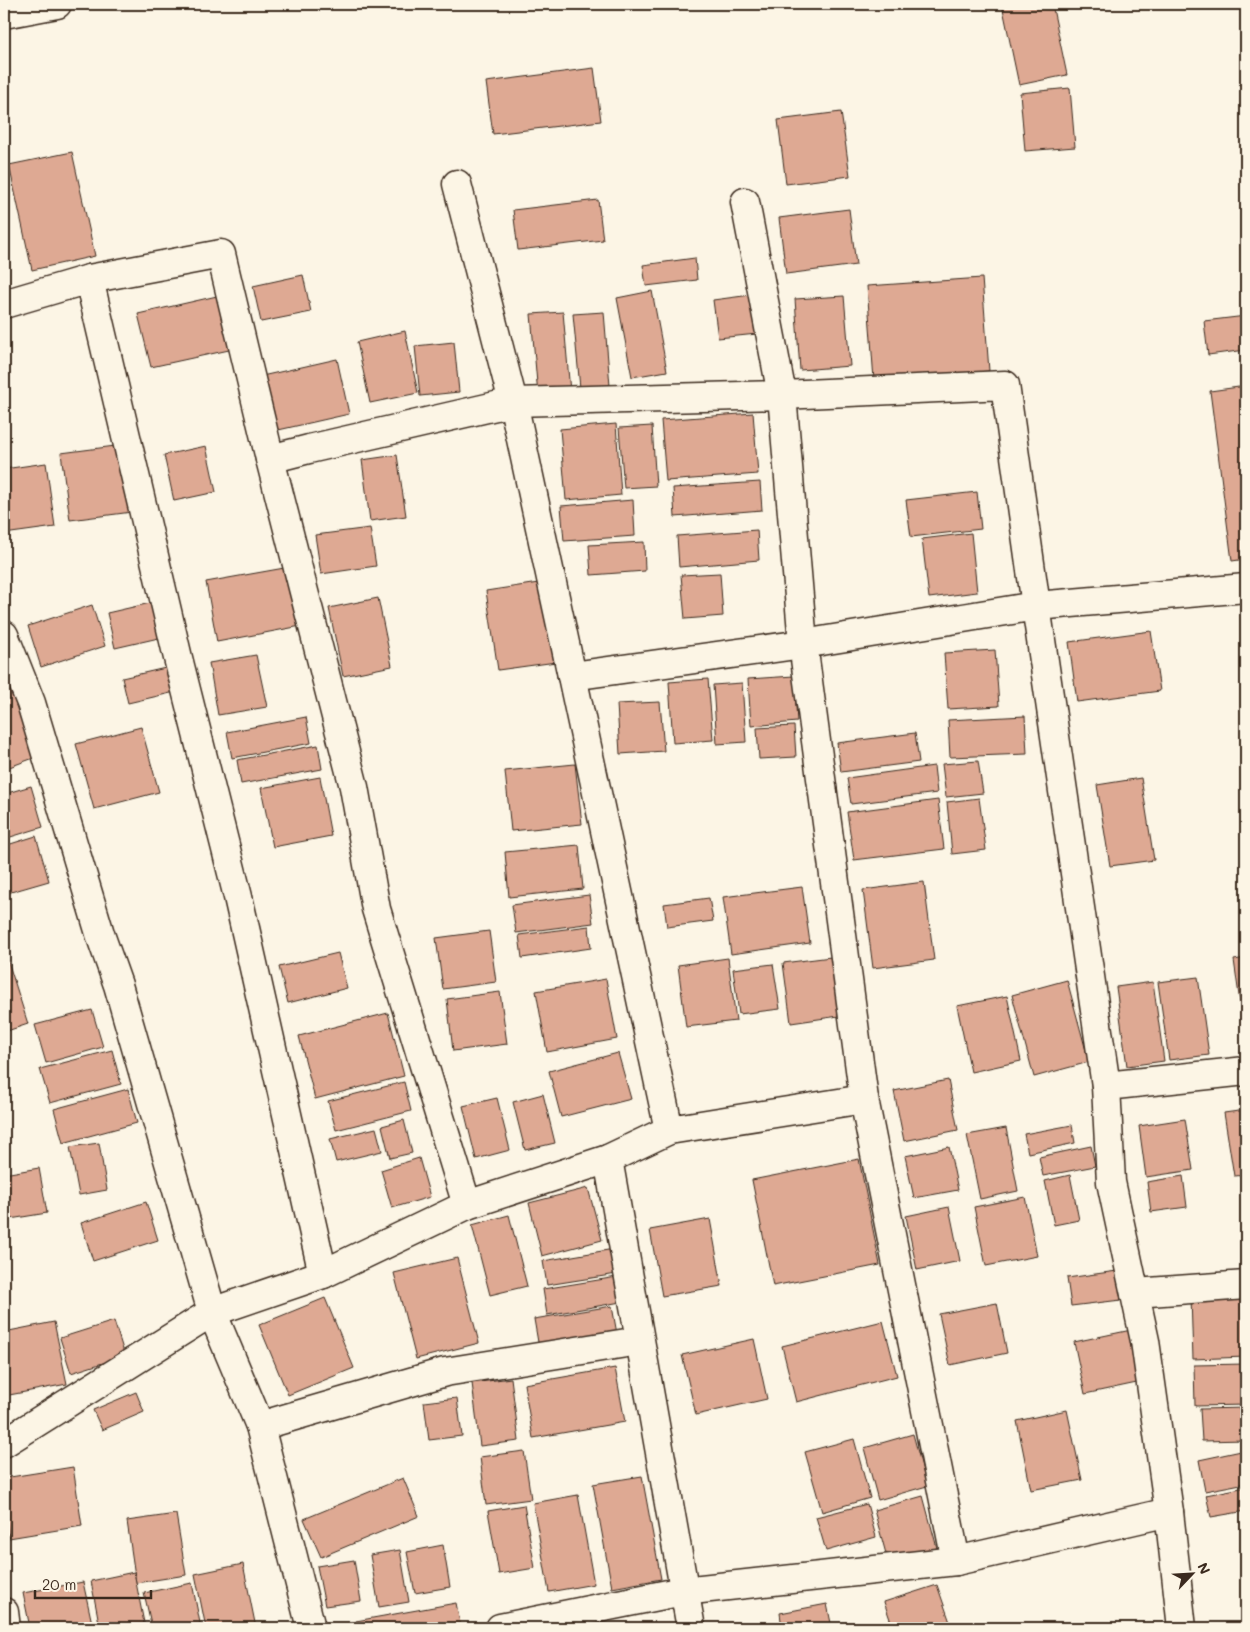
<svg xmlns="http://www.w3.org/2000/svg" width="1250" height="1632" viewBox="0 0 1250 1632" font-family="Mali,sans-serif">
  <rect width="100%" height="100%" fill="#fcf5e5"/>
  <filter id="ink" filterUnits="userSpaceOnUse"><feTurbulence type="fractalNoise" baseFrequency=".02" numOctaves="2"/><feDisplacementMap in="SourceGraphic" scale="10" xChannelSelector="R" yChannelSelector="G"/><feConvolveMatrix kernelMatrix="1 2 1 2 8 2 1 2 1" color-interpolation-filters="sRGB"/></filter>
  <g filter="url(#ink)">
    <g fill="#dea993" stroke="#3b2a1e">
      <polygon points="1002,4 1052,4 1067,75 1019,85"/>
      <polygon points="594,68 601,121 493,134 486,82"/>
      <polygon points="1070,88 1075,147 1025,151 1020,93"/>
      <polygon points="841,112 850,176 786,184 778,120"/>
      <polygon points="72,152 95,256 32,270 9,165"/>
      <polygon points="598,200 603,240 518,250 513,210"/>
      <polygon points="849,209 856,265 786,274 779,218"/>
      <polygon points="695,258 697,280 646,286 643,265"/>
      <polygon points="303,275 311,312 261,322 253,286"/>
      <polygon points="982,278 989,371 874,380 867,286"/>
      <polygon points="652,291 667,371 632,377 617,298"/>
      <polygon points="751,295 757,334 718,338 713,300"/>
      <polygon points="217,296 229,350 151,367 138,314"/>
      <polygon points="844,296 850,366 800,370 795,299"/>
      <polygon points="563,312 570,392 538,395 531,314"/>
      <polygon points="604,312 610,386 580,388 573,314"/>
      <polygon points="1246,316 1246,350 1208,355 1204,321"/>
      <polygon points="405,331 418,393 370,403 357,342"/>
      <polygon points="454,342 459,392 420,396 415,346"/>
      <polygon points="337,359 349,414 274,431 262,376"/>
      <polygon points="1246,386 1246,559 1232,561 1210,391"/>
      <polygon points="753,413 758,474 666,481 661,420"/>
      <polygon points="616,424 621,495 566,500 560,429"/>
      <polygon points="652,426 656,486 624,488 619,428"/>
      <polygon points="123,445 132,512 70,520 61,453"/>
      <polygon points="206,446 216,492 174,501 164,455"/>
      <polygon points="397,455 406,516 370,521 362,460"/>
      <polygon points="46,463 55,527 4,534 4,469"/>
      <polygon points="760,482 762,510 675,517 673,488"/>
      <polygon points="977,492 981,529 911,537 906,500"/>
      <polygon points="633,500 635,536 564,541 561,506"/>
      <polygon points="370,528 376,566 321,574 315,535"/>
      <polygon points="757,530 759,560 679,567 677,536"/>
      <polygon points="971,533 977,592 929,598 922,539"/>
      <polygon points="644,542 645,571 591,575 589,545"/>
      <polygon points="290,567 301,626 217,642 206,582"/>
      <polygon points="720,573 723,616 685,619 681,575"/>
      <polygon points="545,582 556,662 498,670 486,591"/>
      <polygon points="378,598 392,666 343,676 329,608"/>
      <polygon points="155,602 163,637 115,648 107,613"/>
      <polygon points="92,605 105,646 41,667 28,626"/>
      <polygon points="1246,620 1246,652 1242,621"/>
      <polygon points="1151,631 1160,691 1077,702 1069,642"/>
      <polygon points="995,650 999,706 948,709 944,653"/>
      <polygon points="256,655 267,707 218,715 209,663"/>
      <polygon points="4,657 39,756 4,769"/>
      <polygon points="170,667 175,692 128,703 122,678"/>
      <polygon points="794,676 797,722 751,726 748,679"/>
      <polygon points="708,679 713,740 673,743 669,682"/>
      <polygon points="742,683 746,742 717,744 713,685"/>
      <polygon points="660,702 664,751 620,754 617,704"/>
      <polygon points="1025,716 1027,754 950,757 948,720"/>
      <polygon points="306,717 311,743 232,758 227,732"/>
      <polygon points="794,726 796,757 759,759 757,728"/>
      <polygon points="141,727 159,792 94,809 76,744"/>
      <polygon points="915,733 919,762 841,772 837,743"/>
      <polygon points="318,745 322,769 241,784 237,760"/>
      <polygon points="978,761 983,793 946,797 942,764"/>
      <polygon points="575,764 582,824 511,831 505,771"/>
      <polygon points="934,766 937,793 851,804 847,778"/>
      <polygon points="320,777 331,836 273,847 261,788"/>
      <polygon points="1141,778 1154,860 1110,866 1097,785"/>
      <polygon points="31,786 43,827 4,839 4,794"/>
      <polygon points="979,798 986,850 952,854 947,802"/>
      <polygon points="938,800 944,849 854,860 847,812"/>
      <polygon points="36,836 49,881 4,894 4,846"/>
      <polygon points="579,845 583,889 509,897 505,852"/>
      <polygon points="924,882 934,960 873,968 863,890"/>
      <polygon points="802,887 810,943 731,954 723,897"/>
      <polygon points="589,895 593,923 516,933 512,905"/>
      <polygon points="709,898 713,921 667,927 664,904"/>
      <polygon points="589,926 591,948 522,958 519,935"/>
      <polygon points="489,931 496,982 443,989 436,938"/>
      <polygon points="338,953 347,988 288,1003 279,967"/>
      <polygon points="6,955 28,1024 4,1032 4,956"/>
      <polygon points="831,957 839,1016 791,1023 783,963"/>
      <polygon points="728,958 736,1021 686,1027 678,965"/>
      <polygon points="1246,958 1246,1009 1241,1010 1234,960"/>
      <polygon points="773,964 780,1009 739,1014 733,969"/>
      <polygon points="1198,977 1209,1055 1169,1060 1158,982"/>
      <polygon points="606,979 617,1039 547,1052 536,991"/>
      <polygon points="1067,980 1089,1062 1034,1077 1012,995"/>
      <polygon points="1153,982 1164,1061 1127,1066 1116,987"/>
      <polygon points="500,992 507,1044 453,1051 447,999"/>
      <polygon points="1007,996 1021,1061 971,1072 957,1006"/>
      <polygon points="92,1010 103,1047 46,1063 35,1025"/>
      <polygon points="388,1013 404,1076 315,1099 299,1036"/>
      <polygon points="112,1050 121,1084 50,1103 40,1069"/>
      <polygon points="618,1053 631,1099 561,1117 549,1071"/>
      <polygon points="948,1080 958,1130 904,1141 894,1091"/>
      <polygon points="404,1082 411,1111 336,1130 328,1101"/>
      <polygon points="128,1089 137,1123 63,1143 54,1109"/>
      <polygon points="543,1094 555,1143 525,1150 513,1102"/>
      <polygon points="497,1098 510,1150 476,1159 463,1106"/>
      <polygon points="1246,1110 1246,1175 1234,1176 1224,1113"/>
      <polygon points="1185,1119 1193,1170 1146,1177 1139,1126"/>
      <polygon points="404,1120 412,1153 390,1158 382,1126"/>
      <polygon points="1072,1125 1075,1143 1028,1153 1024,1134"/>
      <polygon points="376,1128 382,1151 336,1162 330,1139"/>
      <polygon points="1006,1128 1018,1191 980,1199 967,1135"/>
      <polygon points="99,1143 107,1190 79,1195 70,1147"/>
      <polygon points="1091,1146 1095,1166 1043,1176 1039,1157"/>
      <polygon points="949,1147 958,1190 914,1198 905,1156"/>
      <polygon points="419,1158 430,1197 392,1208 381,1170"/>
      <polygon points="859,1159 880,1265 773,1286 752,1180"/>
      <polygon points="39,1168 47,1213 4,1220 4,1174"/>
      <polygon points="1070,1175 1079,1220 1054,1225 1045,1181"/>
      <polygon points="1183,1176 1187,1207 1151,1212 1147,1182"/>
      <polygon points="588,1188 602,1240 542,1256 529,1203"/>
      <polygon points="1025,1197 1037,1256 986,1266 974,1207"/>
      <polygon points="146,1202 158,1240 93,1261 81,1223"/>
      <polygon points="949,1207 960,1261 917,1270 906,1216"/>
      <polygon points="509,1215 527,1286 490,1295 472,1225"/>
      <polygon points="710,1219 722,1286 662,1296 650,1230"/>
      <polygon points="614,1249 617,1274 547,1285 543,1261"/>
      <polygon points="457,1258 479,1343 416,1359 394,1273"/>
      <polygon points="1117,1271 1121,1300 1071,1306 1067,1278"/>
      <polygon points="617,1277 621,1302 547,1315 543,1289"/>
      <polygon points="1246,1295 1246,1357 1193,1359 1191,1297"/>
      <polygon points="325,1298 354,1368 288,1395 259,1325"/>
      <polygon points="997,1303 1007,1353 950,1365 939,1314"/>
      <polygon points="612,1306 617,1334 539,1348 534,1319"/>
      <polygon points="114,1321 125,1356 71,1373 60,1338"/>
      <polygon points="883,1321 897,1376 796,1402 782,1346"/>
      <polygon points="54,1322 67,1384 4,1396 4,1332"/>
      <polygon points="1136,1329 1146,1381 1085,1394 1074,1342"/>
      <polygon points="754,1339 767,1399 696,1415 682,1355"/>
      <polygon points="1246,1364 1246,1405 1195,1406 1194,1365"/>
      <polygon points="615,1368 625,1422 533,1438 524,1384"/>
      <polygon points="511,1378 519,1441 480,1446 472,1383"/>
      <polygon points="136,1392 144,1412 102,1430 93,1410"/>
      <polygon points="457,1398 462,1436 429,1440 424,1402"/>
      <polygon points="1246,1408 1246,1440 1202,1441 1200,1409"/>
      <polygon points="1067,1410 1082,1480 1031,1490 1017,1421"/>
      <polygon points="913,1434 927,1486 878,1500 864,1448"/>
      <polygon points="854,1439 870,1498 822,1512 805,1452"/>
      <polygon points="1246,1450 1246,1483 1205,1491 1199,1460"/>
      <polygon points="524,1451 531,1499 486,1505 480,1457"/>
      <polygon points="73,1467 82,1526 9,1538 4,1502 4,1478"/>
      <polygon points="642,1476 661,1579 612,1588 593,1484"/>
      <polygon points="403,1478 419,1516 321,1557 304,1519"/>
      <polygon points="1246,1487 1246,1511 1211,1517 1206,1495"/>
      <polygon points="578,1495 594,1584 549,1592 533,1503"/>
      <polygon points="923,1496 937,1548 888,1561 874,1510"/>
      <polygon points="867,1504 876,1537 826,1551 816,1517"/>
      <polygon points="524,1505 535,1568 499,1574 488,1511"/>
      <polygon points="176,1514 186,1575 136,1583 127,1521"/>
      <polygon points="443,1545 450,1587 415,1593 407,1552"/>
      <polygon points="400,1550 409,1602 379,1607 370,1555"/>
      <polygon points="354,1560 361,1601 325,1606 317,1566"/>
      <polygon points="243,1564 256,1628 206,1628 195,1574"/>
      <polygon points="134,1572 145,1628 100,1628 91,1581"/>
      <polygon points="83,1582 93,1628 30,1628 23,1593"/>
      <polygon points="192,1583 201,1628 152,1628 144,1593"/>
      <polygon points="937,1585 952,1628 893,1628 884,1602"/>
      <polygon points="456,1603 461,1628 358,1628 356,1621"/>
      <polygon points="827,1604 832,1628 782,1628 780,1613"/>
    </g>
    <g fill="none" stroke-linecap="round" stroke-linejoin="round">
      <g stroke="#3b2a1e" stroke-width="31">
        <g id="minor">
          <polyline points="4,14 57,4"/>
          <polyline points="457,184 513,402 572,676"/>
          <polyline points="745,202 782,395 803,644 864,1099 956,1561"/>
          <polyline points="89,279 178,658 238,897 323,1274"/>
          <polyline points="4,304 89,279 221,254 270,459 354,787 376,909 467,1205"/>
          <polyline points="270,459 309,449 513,402 782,395 1005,385 1036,606 1246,588"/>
          <polyline points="4,635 31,703 101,937 118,985 212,1312 4,1443"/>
          <polyline points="1106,1086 1111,1182 1145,1341 1169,1512 1182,1628"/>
          <polyline points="669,1130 864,1099"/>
          <polyline points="608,1159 691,1628"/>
          <polyline points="1135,1293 1246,1285"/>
          <polyline points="260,1426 445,1372 639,1341"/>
          <polyline points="4,1612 6,1628"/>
          <polyline points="311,1628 260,1426 212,1312 323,1274 467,1205 608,1159 669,1130 572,676 803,644 1036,606 1106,1086 1246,1071"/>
          <polyline points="500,1628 683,1591 956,1561 1169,1512"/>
        </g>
      </g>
      <use href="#minor" stroke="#fcf5e5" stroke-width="28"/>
    </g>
  </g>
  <rect width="1250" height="1632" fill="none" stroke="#fcf5e5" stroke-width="20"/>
  <rect x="10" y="10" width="1230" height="1612" fill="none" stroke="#3b2a1e" stroke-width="2" filter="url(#ink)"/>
  <g transform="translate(1192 1574) rotate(65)" stroke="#fcf5e5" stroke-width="4" paint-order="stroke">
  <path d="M0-4L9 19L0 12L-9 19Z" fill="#3b2a1e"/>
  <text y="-8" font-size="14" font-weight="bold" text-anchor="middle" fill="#3b2a1e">N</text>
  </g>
  <path d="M35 1590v8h116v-8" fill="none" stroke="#3b2a1e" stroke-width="2.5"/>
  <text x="42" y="1590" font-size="15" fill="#3b2a1e" stroke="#fcf5e5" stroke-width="4" paint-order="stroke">20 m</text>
</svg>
